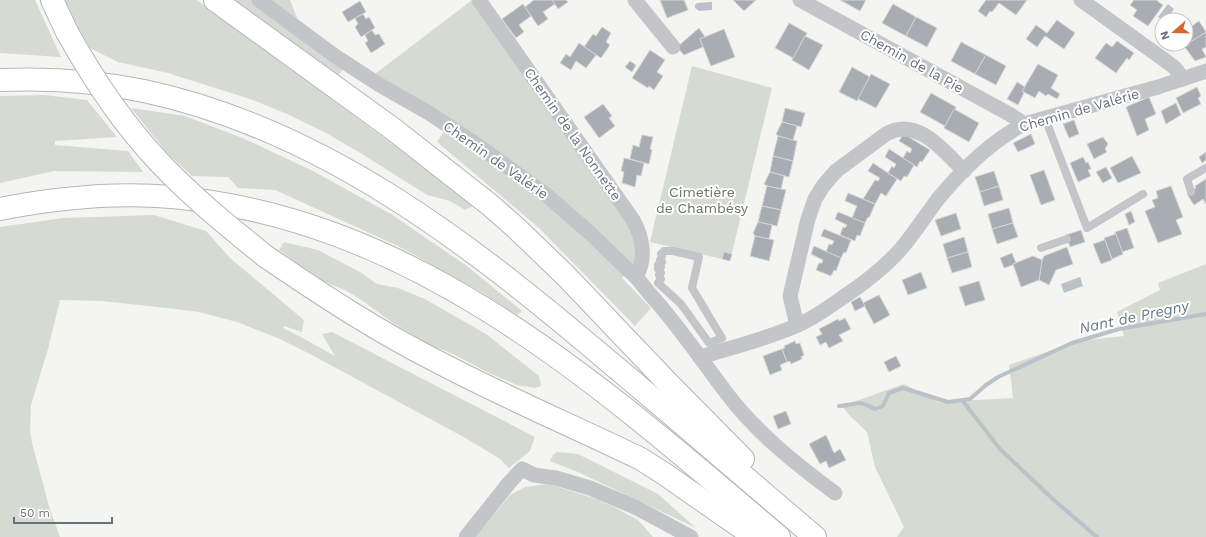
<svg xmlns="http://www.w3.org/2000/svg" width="1206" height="537" viewBox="0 0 1206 537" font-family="'Work Sans',sans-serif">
  <rect width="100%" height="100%" fill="#f4f4f1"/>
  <g fill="#d5dbd2">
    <polygon points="0,0 35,0 61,57 0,53"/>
    <polygon points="64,0 197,0 475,205 465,210 450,201 427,195 362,154 326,133 287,114 253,100 168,73 118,62 90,48 79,29"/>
    <polygon points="233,0 252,0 343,69 339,75"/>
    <polygon points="266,0 290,0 299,23"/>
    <path d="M472 0H473L625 218C633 235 635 244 635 262L622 278 651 308 635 326 539 228 437 142 451 121 375 74Z"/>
    <polygon points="692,66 772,88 730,261 650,242"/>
    <polygon points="44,95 87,100 117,137 55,141 55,145 128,151 143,172 54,171 0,183 0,96"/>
    <polygon points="131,108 185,116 245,139 311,170 391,214 467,266 522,311 517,315 478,290 398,246 275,190 238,188 228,177 192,176 166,152"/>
    <polygon points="154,215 206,231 230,258 304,320 302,332 284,326 283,328 301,337 335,356 322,334 332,332 535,437 530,451 509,468 500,459 469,440 312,355 280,339 237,322 199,312 167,308 101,301 60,300 48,349 31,405 30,430 32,443 49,506 60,537 0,537 0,227 63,218"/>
    <polygon points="284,242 318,250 360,272 377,284 398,288 425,299 486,334 539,376 541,386 535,388 517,385 489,373 453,354 428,344 390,321 363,301 347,291 315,278 279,250"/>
    <polygon points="1206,264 1206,537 897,537 904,527 875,467 867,432 849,415 842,406 904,384 939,402 1013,398 1009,365 1078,341 1124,336 1117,312 1160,290 1158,283"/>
    <polygon points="557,452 578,454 658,494 696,528 578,472 550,461 553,455"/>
    <polygon points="549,484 596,499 616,508 638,520 653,537 475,537 510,495 525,487"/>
  </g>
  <g fill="#bac2c8">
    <polygon points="712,2 712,10 699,11 695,8 695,5 697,3"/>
    <polygon points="1168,4 1174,9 1166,20 1162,20 1158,17"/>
    <polygon points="1080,277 1083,286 1064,293 1061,284"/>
  </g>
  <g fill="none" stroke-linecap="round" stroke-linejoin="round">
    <g stroke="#bac2c8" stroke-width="4">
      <polyline points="962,400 1000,449 1055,501 1097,537"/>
      <path d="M839 406C857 405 857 399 875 409L883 406 889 393 903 388 948 402 970 399 986 385 998 377 1072 343 1119 329 1206 314"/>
    </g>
  </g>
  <g fill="#a8adb3" stroke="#d5d6d4">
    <polygon points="534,0 552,0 555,4 543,12 548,19 538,26 525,7"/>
    <polygon points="552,0 566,0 568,2 558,9"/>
    <polygon points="660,0 684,0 688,10 667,18"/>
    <polygon points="733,0 756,0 744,11"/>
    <polygon points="840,0 866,0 860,11"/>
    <polygon points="986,0 1027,0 1016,15 999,3 992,12 990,11 986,17 978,11"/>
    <polygon points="1134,0 1156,0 1163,5 1148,26 1133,16 1137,10 1130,5"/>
    <polygon points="360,1 366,12 348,22 342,12"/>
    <polygon points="523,4 531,16 519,25 524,32 516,38 502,19"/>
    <polygon points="893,4 916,17 906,36 882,23"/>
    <polygon points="363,14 366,19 369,17 375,28 361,37 355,27 358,24 355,18"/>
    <polygon points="916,17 937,28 927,47 906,36"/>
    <polygon points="1057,20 1075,33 1064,49 1045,36 1037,47 1026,39 1036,25 1047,33"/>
    <polygon points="1199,21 1206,32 1179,50 1175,44 1186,44 1186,30"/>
    <polygon points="789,23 807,33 793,58 775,48"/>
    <polygon points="602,27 611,33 606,42 610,45 601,58 584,47 593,34 596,36"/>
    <polygon points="699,28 705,37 700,39 703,47 684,55 677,47"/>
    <polygon points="724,29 735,57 711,66 700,39"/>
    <polygon points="372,30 375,35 379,34 385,44 371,53 365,43 368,41 365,35"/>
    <polygon points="1206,32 1206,47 1202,49 1206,57 1195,61 1184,46"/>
    <polygon points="805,36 823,45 809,70 792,60"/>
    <polygon points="1117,41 1134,53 1129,60 1127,58 1116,73 1095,58 1106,43 1112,47"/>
    <polygon points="961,42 986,55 975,74 951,61"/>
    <polygon points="579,43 596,55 586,68 576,61 571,70 560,63 566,54 570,57"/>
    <polygon points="650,50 665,60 657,72 663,76 654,90 649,86 648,88 632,78"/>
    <polygon points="986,55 1006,66 996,85 975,74"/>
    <polygon points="630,61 636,65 632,72 625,67"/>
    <polygon points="1038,64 1058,75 1051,88 1060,94 1057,99 1048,94 1046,96 1039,91 1035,98 1022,91"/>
    <polygon points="852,67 870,77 857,101 839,92"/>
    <polygon points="871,74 890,84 876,108 858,99"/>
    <polygon points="1017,82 1025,87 1022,91 1024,93 1018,105 1007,99"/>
    <polygon points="1197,87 1201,96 1198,98 1201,104 1183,113 1176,98"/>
    <polygon points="931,93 956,107 945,126 920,112"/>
    <polygon points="1149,97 1156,114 1145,119 1149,130 1137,136 1126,107"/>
    <polygon points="1176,103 1181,115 1166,124 1161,111"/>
    <polygon points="603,104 612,116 609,118 615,126 599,138 584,117"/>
    <polygon points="785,108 805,113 801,127 782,122"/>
    <polygon points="954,109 979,123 969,142 944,128"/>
    <polygon points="1074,120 1079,134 1069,138 1063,124"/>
    <polygon points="782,122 797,126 793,140 778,136 776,134"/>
    <polygon points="904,134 930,150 922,162 920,161 917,167 903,158 907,151 910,153 912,149 899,141"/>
    <polygon points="1031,134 1035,144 1018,152 1013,143"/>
    <polygon points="642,135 653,137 650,149 652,150 649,164 630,159 633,145 639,147"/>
    <polygon points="778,136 797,141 793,161 773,156"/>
    <polygon points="1103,137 1108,144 1105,149 1107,152 1094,159 1087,144"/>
    <polygon points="889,149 914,165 907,177 904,176 901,181 888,173 892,166 894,168 896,164 885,157"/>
    <polygon points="1206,152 1206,160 1202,163 1199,157"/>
    <polygon points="773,156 793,161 789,177 770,172"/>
    <polygon points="1132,156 1141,173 1118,183 1110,168"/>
    <polygon points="1083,157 1086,163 1088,162 1091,169 1088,170 1091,176 1078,182 1070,163"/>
    <polygon points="624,158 644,163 641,176 637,175 635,187 622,183 624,172 621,171"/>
    <polygon points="873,163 897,179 886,196 881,193 875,204 863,199 875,180 878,181 880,178 868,171"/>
    <polygon points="1106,167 1112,178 1103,183 1096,172"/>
    <polygon points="1044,170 1055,200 1041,205 1030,175"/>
    <polygon points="994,171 999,186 980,192 975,177"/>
    <polygon points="770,172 784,176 781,189 767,186 764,184"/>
    <polygon points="1206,179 1206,204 1203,199 1194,205 1187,194 1196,188 1195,186"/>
    <polygon points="767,186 786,190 781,210 762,206"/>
    <polygon points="999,186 1003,200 984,206 980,192"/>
    <polygon points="1171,186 1183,217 1176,220 1182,234 1158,243 1145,211 1155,207 1152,200 1158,198 1156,191"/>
    <polygon points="848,193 875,204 869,218 868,217 865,223 852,218 857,206 845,201"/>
    <polygon points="762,206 781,210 777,226 758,222"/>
    <polygon points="1009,208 1013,223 992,229 988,214"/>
    <polygon points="1131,211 1135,222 1129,225 1125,214"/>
    <polygon points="838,212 865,223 860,236 857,235 855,241 840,235 843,227 845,228 847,225 835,219"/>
    <polygon points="956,213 961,229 941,236 935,220"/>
    <polygon points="758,222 772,225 769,239 755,236 753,233"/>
    <polygon points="1013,223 1018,237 997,244 992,229"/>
    <polygon points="1127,228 1134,248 1122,252 1115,232"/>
    <polygon points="824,229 851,240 846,253 844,252 841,258 826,252 829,244 832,245 834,241 821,236"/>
    <polygon points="1081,230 1085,242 1070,247 1066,235"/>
    <polygon points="1116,234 1123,254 1112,259 1104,238"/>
    <polygon points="755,236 774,240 769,261 750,256"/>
    <polygon points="964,237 968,252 947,258 943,244"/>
    <polygon points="1105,240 1112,260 1101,264 1093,244"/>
    <polygon points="814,246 841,258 836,271 834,270 831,276 816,270 819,263 822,263 823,260 811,254"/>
    <polygon points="1067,247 1073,264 1056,270 1049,285 1039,280 1042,260 1044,256"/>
    <polygon points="724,252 732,254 730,261 722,259"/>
    <polygon points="968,252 972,267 952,273 947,258"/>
    <polygon points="1012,253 1016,263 1013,264 1013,265 1004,268 1000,258"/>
    <polygon points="1033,256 1042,260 1039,280 1021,287 1013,264"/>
    <polygon points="921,272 927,288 908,295 902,280"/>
    <polygon points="979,281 985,300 965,306 959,287"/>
    <polygon points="879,295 890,315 874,324 863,303"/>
    <polygon points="860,297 865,306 855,311 851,302"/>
    <polygon points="845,318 851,329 839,335 843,341 829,348 826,342 820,345 816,337 822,334 819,329 838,319 839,321"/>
    <polygon points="795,341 796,344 800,343 804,355 801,357 802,359 791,364 790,361 787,362 782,349 785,348 784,346"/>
    <polygon points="782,349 787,362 780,365 782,370 770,375 763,356"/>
    <polygon points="896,356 901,366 889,372 884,362"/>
    <polygon points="786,411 791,424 778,429 773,416"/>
    <polygon points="826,435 834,453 840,449 846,460 829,468 826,461 820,464 809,444"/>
  </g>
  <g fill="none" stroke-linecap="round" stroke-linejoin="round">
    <g stroke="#b3b6b9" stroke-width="24">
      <g id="highway">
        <polyline points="52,0 67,32"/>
        <polyline points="215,0 393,129 490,205 515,227 565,275 668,383 743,459"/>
        <path d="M0 80C48 78 97 81 144 91 326 130 474 247 613 365 681 422 748 480 815 537"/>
        <path d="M0 209C56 198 114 192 172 197 416 219 600 385 779 537"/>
        <path d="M265 256C322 295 380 333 442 364 507 398 575 427 641 459L663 473 755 537"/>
      </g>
    </g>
    <g stroke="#c3c5c9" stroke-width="8">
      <polyline points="1045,118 1087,228 1143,194"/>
      <polyline points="1191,192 1187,179 1206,168"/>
      <polyline points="1041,248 1067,239"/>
      <polygon points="664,251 673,251 699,257 692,288 722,338 709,343 681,304 658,283 661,279 659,275 661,273 658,269 661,267 658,265 662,262 660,260 662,256 661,254"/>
    </g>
    <g stroke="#c3c5c9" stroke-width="15">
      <path d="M259 0 335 56 378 84 429 113 473 142 544 193 590 233 628 270C637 276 642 285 650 294 679 326 702 361 728 395 758 434 796 464 835 493"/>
      <path d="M479 0 633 220C642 236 647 260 636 276"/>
      <polyline points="635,0 673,47"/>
      <polyline points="800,0 1011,115 1024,124"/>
      <polyline points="1081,0 1170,64 1175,68 1183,79"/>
      <path d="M797 325 790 296 808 219 815 199 823 186 836 171 886 134C917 116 944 151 964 171"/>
      <path d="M700 357C733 347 767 339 798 325 814 318 828 308 842 298 863 284 883 269 900 250 914 234 925 216 938 199 961 171 992 141 1024 124L1158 87 1206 71"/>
      <polyline points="466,537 509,483 522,469 534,475 556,478 590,488 635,507 691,537"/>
    </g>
    <use href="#highway" stroke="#fff" stroke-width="22"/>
    <g stroke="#b3b6b9" stroke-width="24" stroke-linecap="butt">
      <path id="highway-bridge" d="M67 32C93 79 123 124 160 163 192 197 228 226 265 256"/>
    </g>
    <use href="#highway-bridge" stroke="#fff" stroke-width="22"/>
  </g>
  <g text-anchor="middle" stroke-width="4" stroke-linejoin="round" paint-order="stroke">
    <g font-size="14" fill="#667180" stroke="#fff">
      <text transform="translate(912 61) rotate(29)" y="5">Chemin de la Pie</text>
      <text transform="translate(1079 110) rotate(-16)" y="5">Chemin de Valérie</text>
      <text transform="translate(573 134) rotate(55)" y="5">Chemin de la Nonnette</text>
      <text transform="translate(496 160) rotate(35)" y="5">Chemin de Valérie</text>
    </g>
    <g font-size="14" fill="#667764" stroke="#fff">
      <text x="702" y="197">Cimetière<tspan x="702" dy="16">de Chambésy</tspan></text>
    </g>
    <g font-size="15" font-style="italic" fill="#667984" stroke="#fff">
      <text transform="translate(1134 317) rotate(-12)" y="5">Nant de Pregny</text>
    </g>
  </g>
  <g transform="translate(1174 32) rotate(250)"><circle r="19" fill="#ffffff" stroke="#c2c6cc"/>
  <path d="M0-3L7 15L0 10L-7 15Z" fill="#d66730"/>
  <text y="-6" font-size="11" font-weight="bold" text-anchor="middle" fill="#667180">N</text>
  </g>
  <path d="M14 517v6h98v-6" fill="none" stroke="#667180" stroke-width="2"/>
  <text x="20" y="517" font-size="12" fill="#667180" stroke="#ffffff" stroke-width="3" paint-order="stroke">50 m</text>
</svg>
